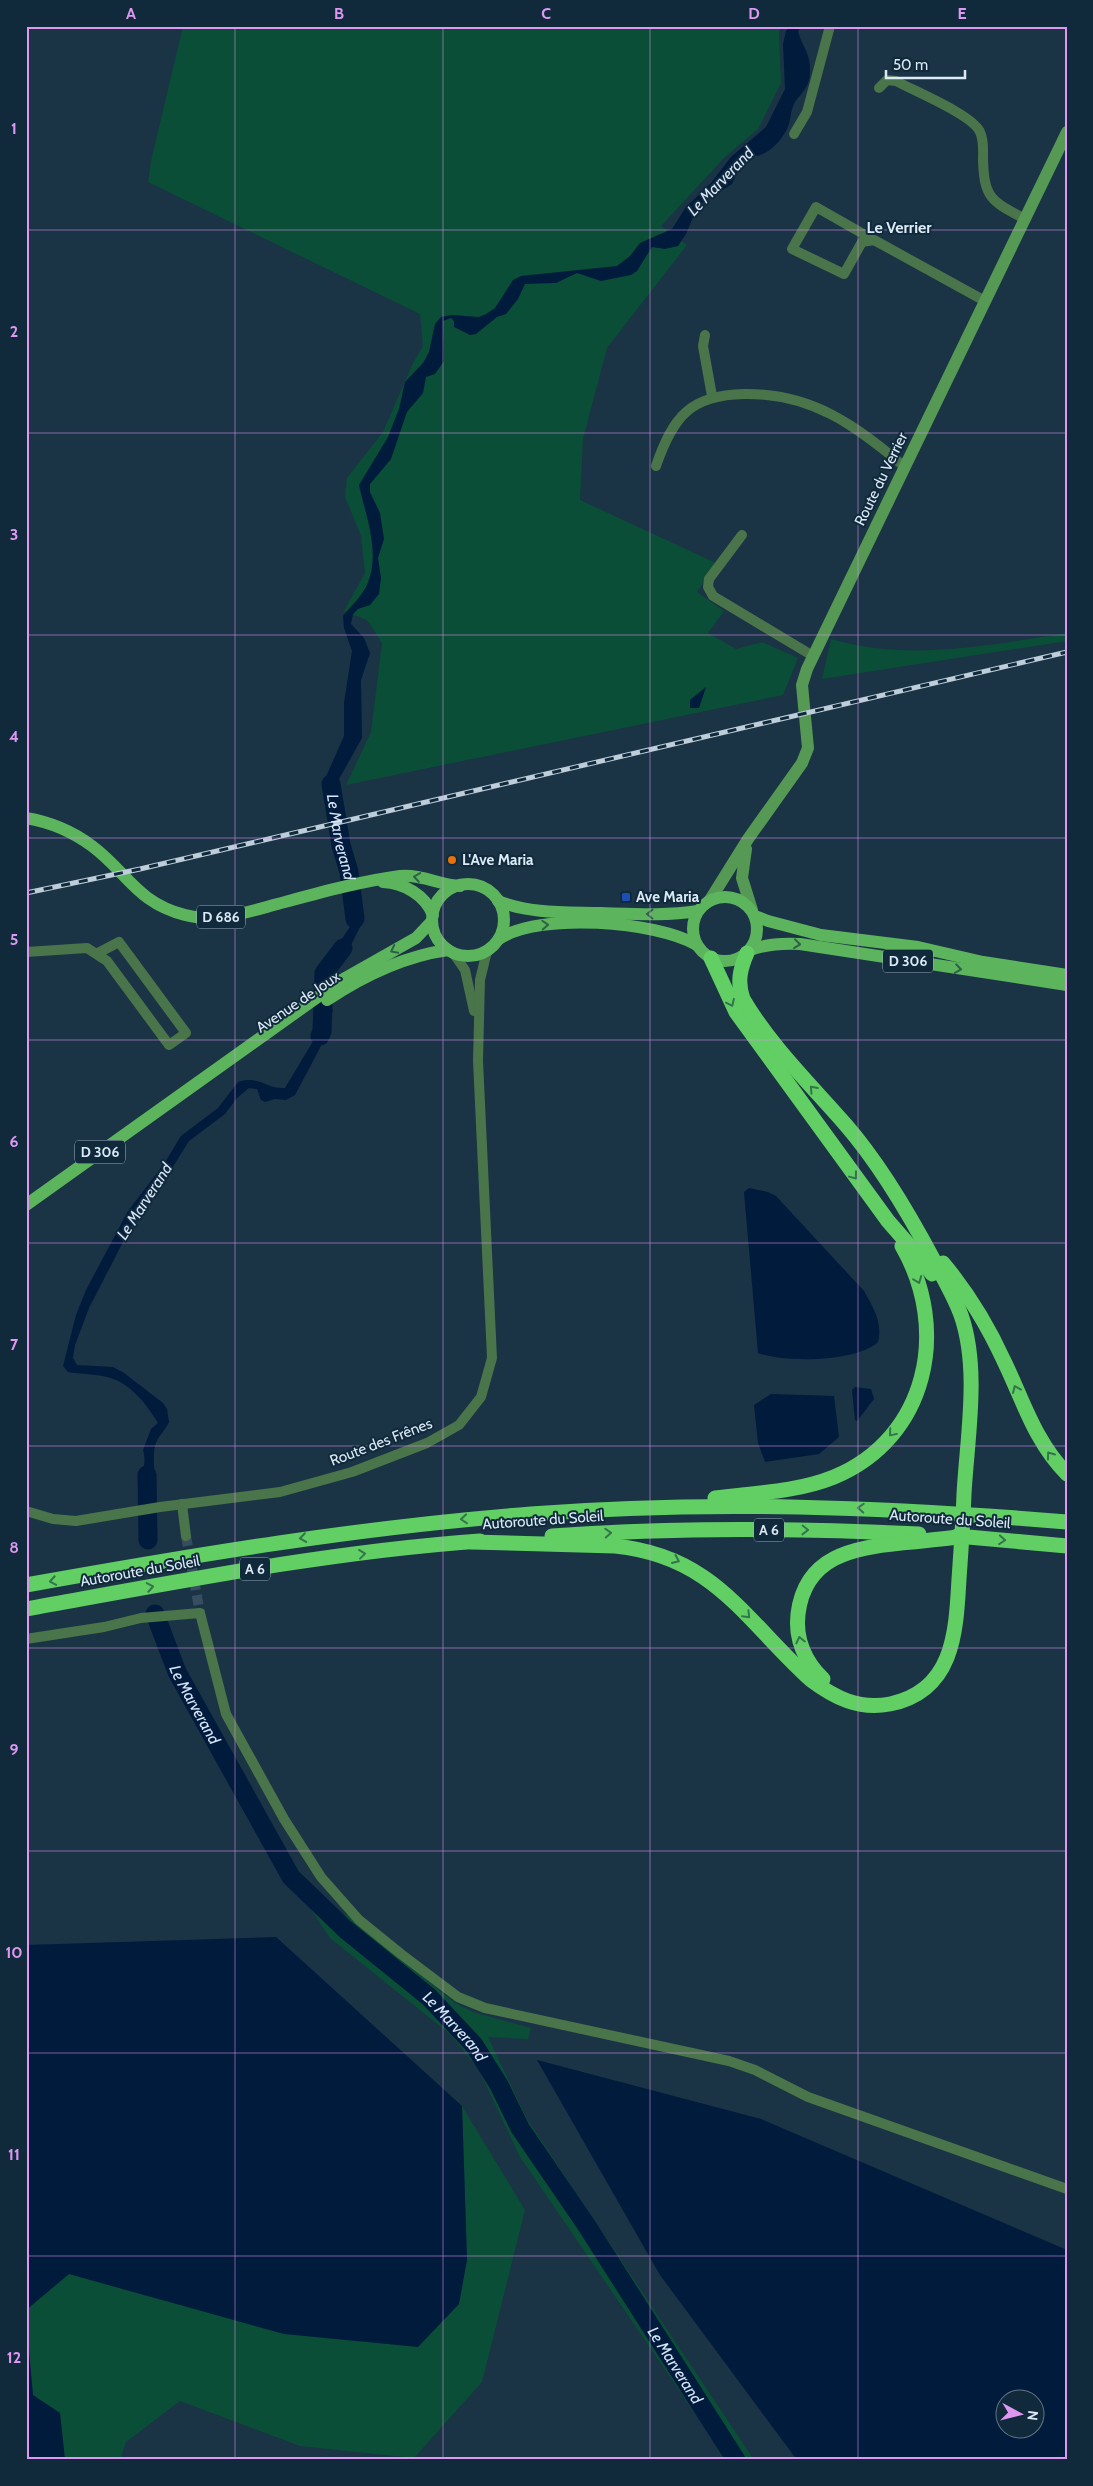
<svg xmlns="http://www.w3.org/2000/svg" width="1093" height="2486" viewBox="0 0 1093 2486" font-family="Cabin,sans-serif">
  <rect width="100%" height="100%" fill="#1a3345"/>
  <g fill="#0a4e37">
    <polygon points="183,26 781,26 779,33 781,83 758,129 725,157 661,226 687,245 607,348 583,439 580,500 716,563 697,592 724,611 708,633 736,649 762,642 798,658 783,695 346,785 371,732 382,643 367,620 344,611 365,573 361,536 345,497 347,478 383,432 413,363 423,346 420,314 148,182 151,161"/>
    <path d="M1067 633V641L822 679 831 639C909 662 989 645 1067 633Z"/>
    <polygon points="306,1902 347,1915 455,2003 473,2012 531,2028 528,2039 488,2037 527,2119 754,2460 724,2460 707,2431 520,2157 479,2070 451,2035 330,1938"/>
    <polygon points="462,2106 525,2210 482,2382 414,2458 300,2446 180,2401 126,2442 120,2460 65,2460 60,2413 33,2396 26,2310 69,2274 162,2300 467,2260"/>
  </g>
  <g fill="#011b3c" fill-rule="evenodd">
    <path d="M790 26H802L798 31C802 47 811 53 810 72 810 86 803 91 795 102 791 109 791 117 789 124 784 138 772 152 757 156L751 152 740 166 732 184 703 202 694 215 686 234 678 246 665 249 652 247 637 271 631 275 601 281 577 273 556 283 525 284 518 299 506 314 497 317 476 334 470 335 454 327V321L451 318 443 321 444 361 435 374 426 377 423 393 407 412 391 459 370 484V492L380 513 384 539 378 558 381 578 379 594 370 605 358 609 353 614 351 624 364 638 370 653 361 680 362 738 339 779 336 793 339 806 327 809 325 779 344 736V703L352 651 344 628 343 616C351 606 362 596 367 585 381 553 366 517 359 485L388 437 399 409 405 382 423 363 429 352 435 324 441 317 452 315 479 317 486 314 495 308 513 280 521 276 617 266 630 256 640 243 672 229 686 207 711 183 731 157 766 127 785 89 783 44 786 31Z"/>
    <polygon points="706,687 699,708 690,708 690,700"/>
    <polygon points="347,841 356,874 344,877 337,843"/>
    <polygon points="359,894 360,927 351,945 333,968 330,970 326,969 328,959 350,927 348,895"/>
    <path d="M330 1008 333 1010 320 1048 295 1095 286 1100 275 1099 265 1102 261 1100 257 1089 249 1088 237 1098 225 1114 189 1141 169 1173 139 1211 89 1308 75 1345 73 1358 77 1365 113 1367 124 1373 163 1403 167 1409 169 1422C165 1431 157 1437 155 1446 151 1463 160 1489 148 1501 134 1489 149 1466 143 1450L151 1429 158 1423C147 1405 130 1382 107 1377 95 1374 81 1374 68 1372L63 1366 76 1315 86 1290 128 1211 164 1164 181 1136 218 1108 238 1082C259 1075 266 1089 285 1088L318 1033 315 1018Z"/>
    <path d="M749 1188 768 1192 776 1196 864 1291C873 1307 883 1323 878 1342 857 1362 785 1363 758 1353L744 1192Z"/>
    <polygon points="855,1387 871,1389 874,1399 857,1421 855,1420 852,1390"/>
    <polygon points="771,1394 834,1396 839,1437 819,1454 765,1462 758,1443 754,1405"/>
    <polygon points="146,1514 153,1519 154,1533 149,1539 143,1536 140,1527 141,1518"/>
    <polygon points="276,1937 462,2106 467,2260 459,2304 418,2347 284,2334 69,2274 26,2310 26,1945"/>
    <path d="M537 2060 761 2119 1067 2250V2460H797L660 2275ZM1006 2398H1036V2428H1006Z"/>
    <polygon points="26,2322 33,2395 60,2413 65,2460 26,2460"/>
  </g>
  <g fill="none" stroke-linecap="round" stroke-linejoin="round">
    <g stroke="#011b3c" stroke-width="19">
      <path id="s1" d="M331 784 341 845 349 872 355 919"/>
      <polyline points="320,1036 322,1031 324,973 343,948"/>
      <polyline points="147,1475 148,1540"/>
      <path id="s2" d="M155 1614 177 1672 291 1877 345 1929 429 1997 474 2045 499 2085 520 2128 587 2226 736 2460"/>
    </g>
    <polyline stroke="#374e60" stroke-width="10" stroke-dasharray="10 5" stroke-linecap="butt" points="186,1536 200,1613"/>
    <g stroke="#4a7449" stroke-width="10">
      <path d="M879 88 887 80 896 81C914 91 973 115 980 132 984 140 983 150 983 159 984 198 991 201 1025 219"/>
      <polyline points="794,134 807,112 830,26"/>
      <polyline points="874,240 816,207 792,249 844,274 862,242 874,240 985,301"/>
      <polyline points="705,335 703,346 712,396"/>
      <path d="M656 466C673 417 690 395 744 394 812 393 855 425 905 467"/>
      <polyline points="742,535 709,579 708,587 713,596 813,656"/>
      <polyline points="26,952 87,948 107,961 169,1045 186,1033 119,942 96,954"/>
      <polyline points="454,954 465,970 474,1011"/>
      <polyline points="182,1504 186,1536"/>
      <polyline points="26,1511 53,1519 76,1521 160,1507 280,1492 352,1472 427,1443 459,1425 481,1397 492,1358 478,1061 480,980 487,951"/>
      <polyline points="26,1639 104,1627 141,1618 200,1613 226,1714 284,1819 321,1877 359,1920 401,1954 458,1997 485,2008 729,2061 755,2070 808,2097 1067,2189"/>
    </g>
    <g stroke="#559954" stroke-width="12">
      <polyline points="746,849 742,878 752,910"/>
      <polyline points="710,900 748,839 802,763 808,748 802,685 807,669 1067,132"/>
    </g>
    <g stroke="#5cb55c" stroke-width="12">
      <path d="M26 818C50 822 72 831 92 846 127 872 137 903 185 915 218 924 253 910 285 902 322 892 362 881 400 876 421 874 440 885 460 886"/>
      <path d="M383 882C404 883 425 895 433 915"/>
      <circle cx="468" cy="920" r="36"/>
      <circle cx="725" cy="929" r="32"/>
      <path d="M498 901C530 914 567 912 601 913 634 914 666 916 698 911"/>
      <polyline points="755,916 768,921 821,935 918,947 983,962 1067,975"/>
      <path d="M499 939C539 912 656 921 697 945"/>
      <path d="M750 950C767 944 781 943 800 944L1067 985"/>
      <path d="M327 1000C363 976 405 956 448 950"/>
      <polyline points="26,1205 340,981 416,938 432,921"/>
    </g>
    <g stroke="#61cf63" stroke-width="15">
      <polyline points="711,958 736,1012 888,1221 922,1260 932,1274"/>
      <path d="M943 1263C968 1293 988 1326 1004 1361 1023 1400 1035 1442 1067 1474"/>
      <path d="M715 1498C755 1493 797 1492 834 1477 928 1438 950 1329 902 1246"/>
      <path d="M552 1536C674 1527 797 1528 919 1534"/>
      <polyline points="957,1536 1067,1546"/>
      <path d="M472 1542 615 1546C714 1556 744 1619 811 1680 835 1698 859 1710 890 1704 954 1691 956 1632 959 1579 961 1551 963 1522 964 1494 967 1438 980 1369 961 1315 954 1296 943 1277 933 1259 908 1212 880 1164 845 1124 810 1084 770 1045 743 999 737 982 740 969 747 953"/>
      <path d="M26 1585C194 1555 361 1527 531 1514 710 1500 888 1507 1067 1522"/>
      <path d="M26 1609C176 1582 327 1552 480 1541"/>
      <path d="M823 1679C805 1662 795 1639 798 1614 805 1556 853 1548 901 1543 922 1541 944 1539 965 1536"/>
    </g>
    <g stroke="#bdcdda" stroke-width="5">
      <polyline id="rail" points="26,893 140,869 1067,652"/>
    </g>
    <use href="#rail" stroke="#10293b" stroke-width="3" stroke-dasharray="9" stroke-linecap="butt"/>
  </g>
  <defs><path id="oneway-chevron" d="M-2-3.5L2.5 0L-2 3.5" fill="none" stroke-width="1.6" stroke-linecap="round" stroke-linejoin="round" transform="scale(1.25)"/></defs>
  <g stroke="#2e6148">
    <use href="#oneway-chevron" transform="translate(417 877) rotate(-171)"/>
    <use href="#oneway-chevron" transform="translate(650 914) rotate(-179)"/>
    <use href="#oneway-chevron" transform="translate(545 925) rotate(-3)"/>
    <use href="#oneway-chevron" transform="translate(797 944) rotate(6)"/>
    <use href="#oneway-chevron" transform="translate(394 950) rotate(153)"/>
    <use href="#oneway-chevron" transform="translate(958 969) rotate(8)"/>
  </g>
  <g stroke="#34744d">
    <use href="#oneway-chevron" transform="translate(731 1003) rotate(65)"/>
    <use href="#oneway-chevron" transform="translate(813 1089) rotate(-132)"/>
    <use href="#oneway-chevron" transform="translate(854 1176) rotate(53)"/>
    <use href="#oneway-chevron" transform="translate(918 1280) rotate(69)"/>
    <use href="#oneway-chevron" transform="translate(1016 1389) rotate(-113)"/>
    <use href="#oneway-chevron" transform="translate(892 1433) rotate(130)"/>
    <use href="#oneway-chevron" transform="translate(1050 1455) rotate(-126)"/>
    <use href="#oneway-chevron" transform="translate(861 1508) rotate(-177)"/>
    <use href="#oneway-chevron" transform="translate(464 1519) rotate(175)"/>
    <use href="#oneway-chevron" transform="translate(805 1530) rotate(1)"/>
    <use href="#oneway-chevron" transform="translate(608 1533) rotate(-3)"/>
    <use href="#oneway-chevron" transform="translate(303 1538) rotate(172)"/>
    <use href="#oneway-chevron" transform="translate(1002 1540) rotate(5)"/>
    <use href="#oneway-chevron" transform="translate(362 1554) rotate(-7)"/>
    <use href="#oneway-chevron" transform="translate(676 1560) rotate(24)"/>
    <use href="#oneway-chevron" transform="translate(53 1581) rotate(170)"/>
    <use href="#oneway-chevron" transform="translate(150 1587) rotate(-10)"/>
    <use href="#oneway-chevron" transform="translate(747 1615) rotate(46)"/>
    <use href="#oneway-chevron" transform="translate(800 1640) rotate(-103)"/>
  </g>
  <path fill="none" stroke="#de98f2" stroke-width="1" stroke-opacity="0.55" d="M235 26V2460M443 26V2460M650 26V2460M858 26V2460M26 230H1067M26 433H1067M26 635H1067M26 838H1067M26 1040H1067M26 1243H1067M26 1446H1067M26 1648H1067M26 1851H1067M26 2053H1067M26 2256H1067"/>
  <circle fill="#e8710a" stroke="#10293b" stroke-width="2" cx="452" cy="860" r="5"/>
  <rect fill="#1a4fb4" stroke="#10293b" stroke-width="2" x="621" y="892" width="10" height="10" rx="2.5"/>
  <g text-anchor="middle" stroke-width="4" stroke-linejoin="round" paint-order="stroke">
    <g fill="#10293b" stroke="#9eb0be" stroke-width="1">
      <rect x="197" y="905.5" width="48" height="23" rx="4"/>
      <rect x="883" y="949.5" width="50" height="23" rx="4"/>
      <rect x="75" y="1140.5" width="50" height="23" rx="4"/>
      <rect x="754" y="1518.5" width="30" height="23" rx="4"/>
      <rect x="240" y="1557.5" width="30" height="23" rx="4"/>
    </g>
    <g font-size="14" font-weight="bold" fill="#dbeaf6">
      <text x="221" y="922">D 686</text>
      <text x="908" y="966">D 306</text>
      <text x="100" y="1157">D 306</text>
      <text x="769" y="1535">A 6</text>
      <text x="255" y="1574">A 6</text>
    </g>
    <g font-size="15" fill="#dbeaf6" stroke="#10293b">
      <text transform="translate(881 479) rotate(-64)" y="5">Route du Verrier</text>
      <text transform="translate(298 1002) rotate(-34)" y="5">Avenue de Joux</text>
      <text transform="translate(381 1442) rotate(-21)" y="5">Route des Frênes</text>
      <text transform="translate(950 1519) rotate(4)" y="5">Autoroute du Soleil</text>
      <text transform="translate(543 1520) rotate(-4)" y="5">Autoroute du Soleil</text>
      <text transform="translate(140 1571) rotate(-10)" y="5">Autoroute du Soleil</text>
    </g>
    <g font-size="15" font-weight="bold" fill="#dbeaf6" stroke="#10293b" text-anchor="start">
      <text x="462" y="865">L'Ave Maria</text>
      <text x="636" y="902">Ave Maria</text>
    </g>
    <g font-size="16" font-style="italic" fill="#d8e6f9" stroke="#10293b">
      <text transform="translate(720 181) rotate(-46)" y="6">Le Marverand</text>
      <text dy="6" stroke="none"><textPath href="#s1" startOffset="54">Le Marverand</textPath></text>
      <text transform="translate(144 1201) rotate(-57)" y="6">Le Marverand</text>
      <text dy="6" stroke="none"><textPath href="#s2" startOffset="99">Le Marverand</textPath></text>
      <text dy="6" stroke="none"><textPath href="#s2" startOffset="519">Le Marverand</textPath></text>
      <text dy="6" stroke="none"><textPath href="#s2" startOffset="924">Le Marverand</textPath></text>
    </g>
    <g font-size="16" font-weight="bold" fill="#dbeaf6" stroke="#10293b">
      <text x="899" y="233">Le Verrier</text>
    </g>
  </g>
  <rect width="1093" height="2486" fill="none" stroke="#10293b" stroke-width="55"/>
  <g transform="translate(1020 2414) rotate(97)"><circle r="24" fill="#10293b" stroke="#617686"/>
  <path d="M0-4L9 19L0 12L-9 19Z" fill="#de98f2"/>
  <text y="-8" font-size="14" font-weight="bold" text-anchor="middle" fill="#dbeaf6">N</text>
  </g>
  <path d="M886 70v8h79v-8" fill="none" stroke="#dbeaf6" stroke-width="2.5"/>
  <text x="893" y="70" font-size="15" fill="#dbeaf6" stroke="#10293b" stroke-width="4" paint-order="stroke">50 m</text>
  <rect x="28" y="28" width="1038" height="2430" fill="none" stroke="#de98f2" stroke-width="2"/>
  <g font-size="16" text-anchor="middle" font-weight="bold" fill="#de98f2">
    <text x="131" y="19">A</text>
    <text x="339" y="19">B</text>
    <text x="546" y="19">C</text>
    <text x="754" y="19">D</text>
    <text x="962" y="19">E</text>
    <text x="14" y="134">1</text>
    <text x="14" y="337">2</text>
    <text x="14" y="540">3</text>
    <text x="14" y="742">4</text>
    <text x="14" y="945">5</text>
    <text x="14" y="1147">6</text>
    <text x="14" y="1350">7</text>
    <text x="14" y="1553">8</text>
    <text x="14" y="1755">9</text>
    <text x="14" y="1958">10</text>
    <text x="14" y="2160">11</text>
    <text x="14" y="2363">12</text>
  </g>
</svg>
